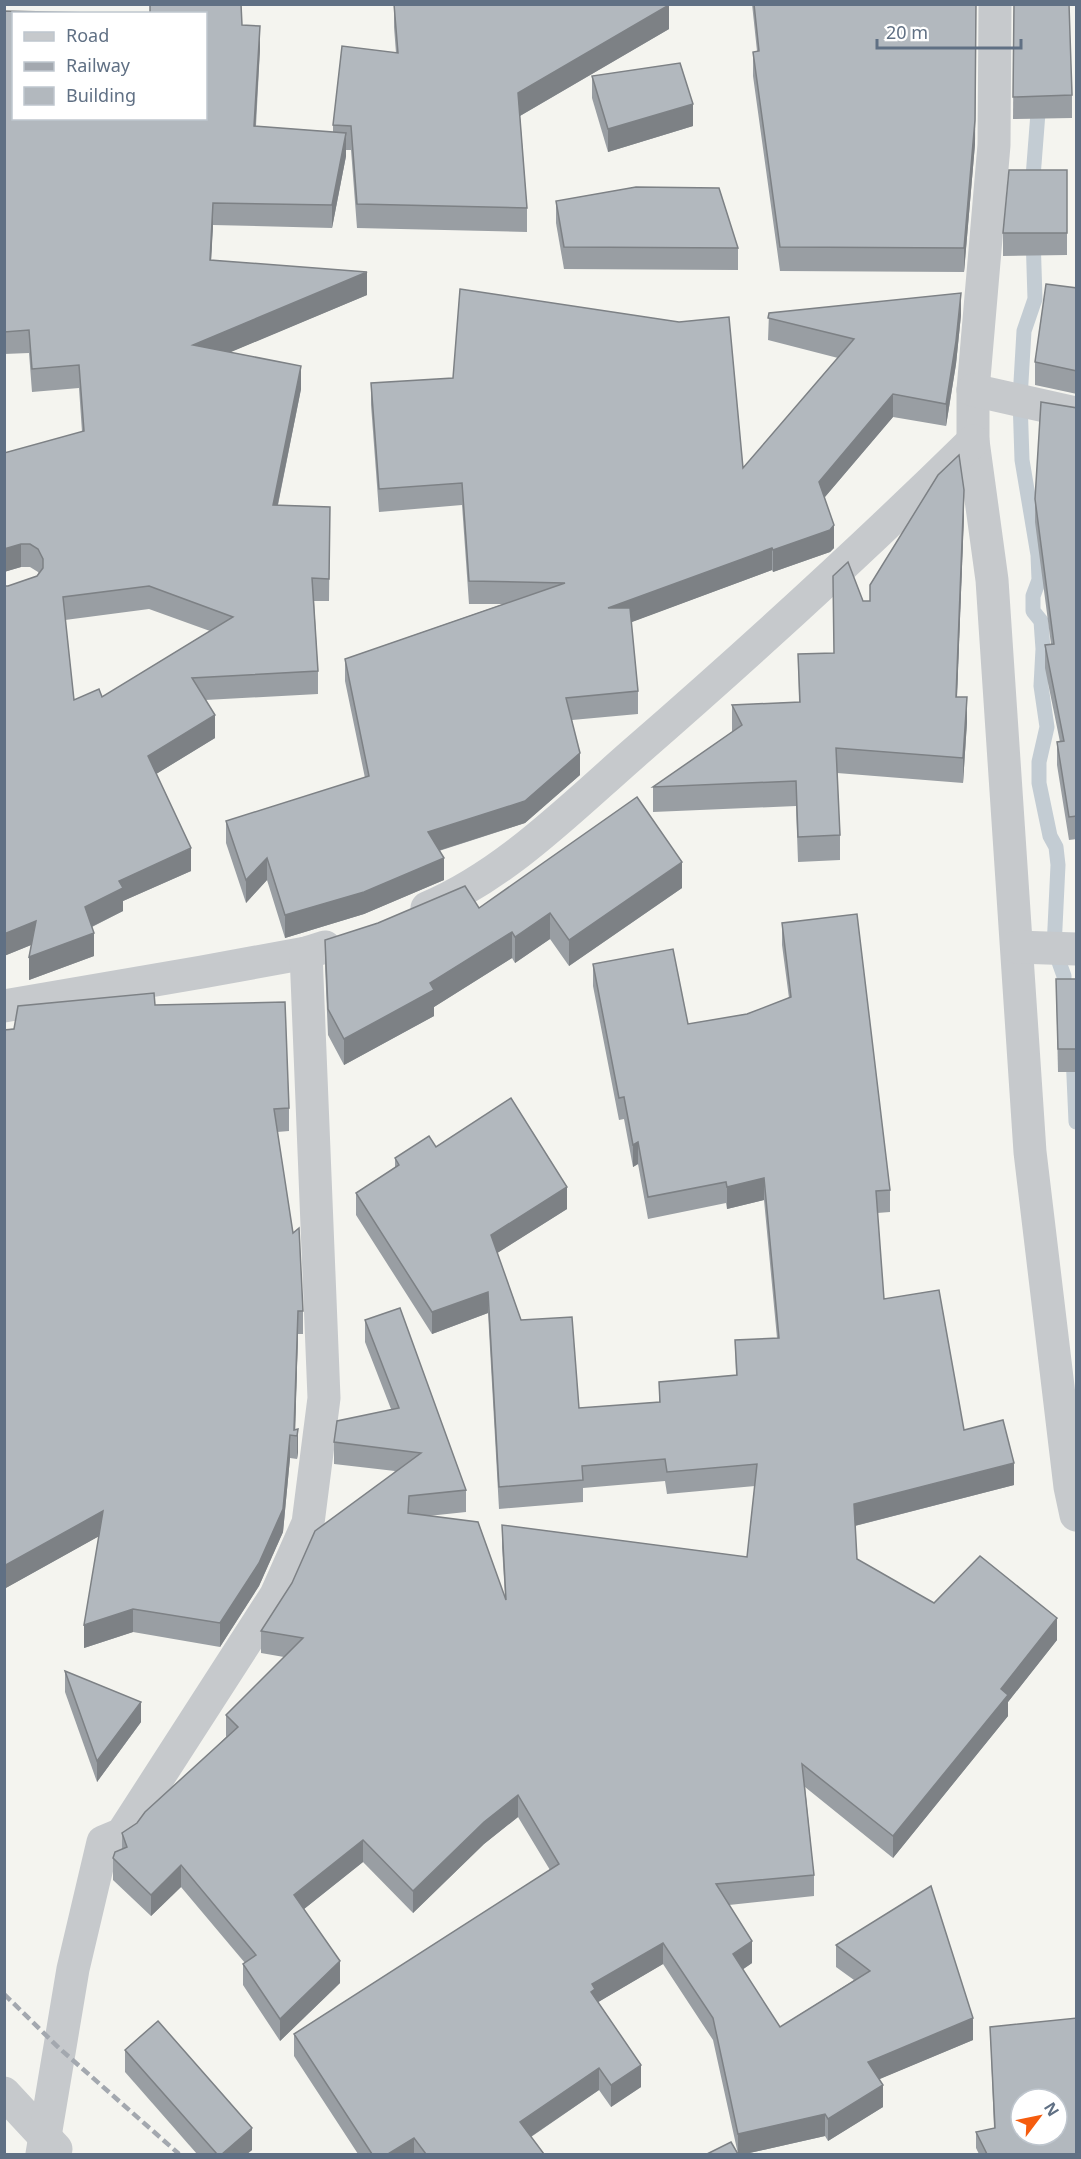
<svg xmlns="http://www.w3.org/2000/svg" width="1081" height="2159" viewBox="0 0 1081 2159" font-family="'Noto Sans',sans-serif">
  <rect width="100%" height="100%" fill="#f4f4ef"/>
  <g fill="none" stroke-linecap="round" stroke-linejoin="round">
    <g stroke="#c3ccd3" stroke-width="15">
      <polyline points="1032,190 1039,100"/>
      <polyline points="1033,235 1035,299 1024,331 1020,399 1022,460 1038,555 1039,580 1033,596 1033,611 1041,621 1043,649 1041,686 1047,727 1039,762 1039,783 1050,836 1056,847 1058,865 1054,948 1064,976 1064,998"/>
      <polyline points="1073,1054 1076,1122"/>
    </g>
    <g stroke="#c6c9cc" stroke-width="33">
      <polyline points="995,4 994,145 973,390 973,441 992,580 1030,1152 1070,1487 1076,1515"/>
      <polyline points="973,390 1076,413"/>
      <path d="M427 908C505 875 569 810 633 754 749 653 863 549 973 441"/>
      <polyline points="1017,947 1076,949"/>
      <polyline points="4,1006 202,972 306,953 325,947"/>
      <polyline points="4,2093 56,2149"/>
      <polyline points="42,2154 73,1969 103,1842 122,1834 276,1595 308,1523 324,1398 306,953"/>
    </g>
    <polyline stroke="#a3a8af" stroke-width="4.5" stroke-dasharray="9 4.5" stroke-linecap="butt" points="4,1994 59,2048 179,2154"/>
  </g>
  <g fill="#999ea3" fill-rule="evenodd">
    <path d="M394 4 669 29 520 116 527 208V232L357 228 351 150H346V156L332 228 213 225 211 260 367 295 230 352 301 389 278 505 330 507 329 601H314L318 671V694L205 700 215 738 156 774 191 871 123 901V911L92 927 94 956 29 980 31 945 4 956V586H8L37 576 39 574 38 572 30 567H21L4 572V453L82 432 79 388 32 392 29 353 4 354V11L242 25 260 49 256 126 333 132V125L396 53 394 27ZM149 609 210 631 102 697 74 700 65 620Z"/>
    <polygon points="752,4 976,4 975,144 964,272 780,271 753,76 753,52 757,51"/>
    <polygon points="1014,4 1072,95 1072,118 1013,119"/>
    <polygon points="592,76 693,126 608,152 592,98"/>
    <polygon points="1067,170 1067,255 1003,256 1003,233"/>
    <polygon points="556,201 738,248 738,270 564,269 556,223"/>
    <polygon points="1077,288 1077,394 1035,385 1035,362"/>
    <polygon points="769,313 961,315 956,364 946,426 893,417 824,498 834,548 830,552 773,572 772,570 631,622 638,691 638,714 572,720 580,775 525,823 439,851 444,880 364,914 285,938 267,880 246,903 226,843 226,821 365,778 345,681 345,659 503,604 469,604 462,505 379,512 371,405 371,383 743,468 838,358 768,340"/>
    <polygon points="1077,408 1077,839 1069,840 1057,765 1057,742 1060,742 1045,668 1045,645 1051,644 1035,522 1035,499"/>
    <polygon points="964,515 957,697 967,722 963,783 837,773 840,835 840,860 798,862 796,806 653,812 653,787 732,732 732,705 799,702 798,654 834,653 863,601 870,601"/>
    <polygon points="682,888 569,966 550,939 515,963 512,958 434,1007 434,1016 344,1065 328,1035 325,966 325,940"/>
    <polygon points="782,923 890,1190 890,1212 877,1213 884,1299 964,1430 1014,1485 855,1526 857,1559 934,1603 1057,1640 1008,1702 1008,1716 893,1858 805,1787 814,1875 814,1896 729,1905 752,1963 742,1970 780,2027 854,1980 836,1967 836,1945 973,2040 879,2079 883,2107 828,2141 825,2136 745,2154 738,2154 713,2040 663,1964 598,2002 641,2087 611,2107 599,2090 531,2137 544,2154 358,2154 294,2056 294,2034 550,1870 518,1817 484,1844 413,1913 363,1862 304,1909 340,1983 280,2041 243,1985 243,1964 245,1963 181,1887 151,1916 113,1880 113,1858 122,1849 122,1833 137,1823 226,1737 226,1715 284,1657 261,1653 261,1631 395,1471 334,1464 334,1442 391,1409 365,1342 365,1320 466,1490 466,1512 428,1516 505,1596 502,1547 502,1525 747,1557 755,1486 667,1494 665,1481 583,1488 583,1502 499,1509 488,1313 432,1334 356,1215 356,1193 395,1168 395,1158 436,1147 567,1209 497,1253 521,1320 579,1408 659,1402 659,1382 736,1376 735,1340 777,1338 764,1200 727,1209 726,1203 648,1219 638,1164 633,1167 624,1119 619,1120 593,986 593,964 688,1024 747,1014 789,998 782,945"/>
    <polygon points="1056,979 1077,979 1077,1072 1058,1072"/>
    <polygon points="155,1005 289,1108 289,1131 277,1132 303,1311 303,1334 298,1334 295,1430 298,1429 298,1452 297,1459 290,1458 283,1532 259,1586 220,1647 133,1632 84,1648 99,1536 4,1589 4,1030"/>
    <polygon points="65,1671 141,1722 97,1782 65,1692"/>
    <polygon points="990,2027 1077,2154 979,2154 976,2148 976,2132 994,2128"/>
    <polygon points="125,2050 252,2150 247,2154 197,2154 125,2072"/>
  </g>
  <g fill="#7d8185">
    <polygon points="976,4 975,144 964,272 964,248"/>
    <polygon points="669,5 669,29 518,117 518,93"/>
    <polygon points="260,26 260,49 254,148 254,126"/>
    <polygon points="693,104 693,126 608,152 608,129"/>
    <polygon points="346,133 346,156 332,228 332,205"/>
    <polygon points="213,203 213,225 210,282 210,260"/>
    <polygon points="367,272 367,295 193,368 193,345"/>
    <polygon points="961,293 961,315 956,364 946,426 946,404"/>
    <polygon points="301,366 301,389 273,528 273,505"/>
    <polygon points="893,394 893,417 819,504 819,482"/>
    <polygon points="964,490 964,515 956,722 956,697"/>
    <polygon points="834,525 834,548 830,552 773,572 773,550"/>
    <polygon points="21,544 21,567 4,572 4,549"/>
    <polygon points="772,548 772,570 608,631 608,608"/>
    <polygon points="967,697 967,722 963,783 963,758"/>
    <polygon points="215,715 215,738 148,779 148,756"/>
    <polygon points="580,753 580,775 525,823 428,854 428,832"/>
    <polygon points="191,848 191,871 123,901 123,911 85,930 85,907 119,881"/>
    <polygon points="267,858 267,880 246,903 246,880"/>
    <polygon points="444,858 444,880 364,914 285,938 285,915"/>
    <polygon points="682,862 682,888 569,966 569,940"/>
    <polygon points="550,913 550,939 515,963 515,937"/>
    <polygon points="36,921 36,943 4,956 4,934"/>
    <polygon points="512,932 512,958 434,1007 434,1016 344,1065 344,1039 430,983"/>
    <polygon points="94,933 94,956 29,980 29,957"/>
    <polygon points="638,1142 638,1164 633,1167 633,1145"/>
    <polygon points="764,1178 764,1200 727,1209 727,1187"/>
    <polygon points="567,1187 567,1209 491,1257 491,1235"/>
    <polygon points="488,1292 488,1313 432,1334 432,1312"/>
    <polygon points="298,1311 298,1334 295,1436 294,1436"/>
    <polygon points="298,1429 298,1452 297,1459 297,1436"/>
    <polygon points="290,1435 290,1458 283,1532 259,1586 220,1647 220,1623"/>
    <polygon points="1014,1463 1014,1485 854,1526 854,1504"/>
    <polygon points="103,1511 103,1534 4,1589 4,1566"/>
    <polygon points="133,1609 133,1632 84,1648 84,1625"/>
    <polygon points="1057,1618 1057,1640 1008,1702 1008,1716 893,1858 893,1836 1001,1689"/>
    <polygon points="141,1702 141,1722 97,1782 97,1761"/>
    <polygon points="518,1795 518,1817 484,1844 413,1913 413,1891 484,1822"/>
    <polygon points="363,1840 363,1862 294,1917 294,1895"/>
    <polygon points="181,1865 181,1887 151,1916 151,1895"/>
    <polygon points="752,1941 752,1963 733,1976 733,1954"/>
    <polygon points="663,1943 663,1964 595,2004 591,1992 592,1984"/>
    <polygon points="340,1961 340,1983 280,2041 280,2019"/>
    <polygon points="973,2018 973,2040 868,2084 868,2062"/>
    <polygon points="641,2065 641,2087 611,2107 611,2085"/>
    <polygon points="599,2068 599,2090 520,2144 520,2122"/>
    <polygon points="883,2085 883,2107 828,2141 828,2119"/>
    <polygon points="825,2114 825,2136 745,2154 738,2154 738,2134"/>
    <polygon points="252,2128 252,2150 247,2154 222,2154"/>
    <polygon points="414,2138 414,2154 388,2154"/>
  </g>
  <g fill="#b2b8be" stroke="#7d8185" stroke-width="1.5" fill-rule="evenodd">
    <path d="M150 4H241L242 25 260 26 254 126 346 133 332 205 213 203 210 260 367 272 193 345 301 366 273 505 330 507 329 579 312 578 318 671 192 678 215 715 148 756 191 848 119 881 123 888 85 907 94 933 29 957 36 921 4 934V586H8L37 576 43 568V559L38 549 30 544H21L4 549V453L84 431 79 365 32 369 29 330 4 332V11L135 14H14V118H206V14H150ZM149 586 233 617 102 697 99 689 74 700 63 597Z"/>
    <polygon points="394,4 669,4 669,5 518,93 527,208 357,204 351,126 333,125 342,46 398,53"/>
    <polygon points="754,4 976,4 975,120 964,248 780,247 753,52 759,51"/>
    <polygon points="1014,4 1069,4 1072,95 1013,97"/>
    <polygon points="680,63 693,104 608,129 592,76"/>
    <polygon points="1009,170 1067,170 1067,233 1003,233"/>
    <polygon points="636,187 719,188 738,248 564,247 556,201"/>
    <polygon points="1046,284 1077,288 1077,371 1035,362"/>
    <polygon points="460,289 679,322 729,317 743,468 854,339 768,318 769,313 961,293 956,341 946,404 893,394 819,482 834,525 830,530 773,550 772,548 608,608 630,608 638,691 566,698 580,753 525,801 428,832 444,858 364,892 285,915 267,858 246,880 226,821 369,776 345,659 565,583 469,581 462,483 379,489 371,383 453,378"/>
    <polygon points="1041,402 1077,408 1077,816 1069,817 1057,742 1064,741 1045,645 1054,644 1035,499"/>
    <polygon points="959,455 964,490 956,697 967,697 963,758 836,748 840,835 798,837 796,781 653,787 742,725 732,705 800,702 798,654 834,653 833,576 848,562 863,601 870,601 870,585 938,475"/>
    <polygon points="637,797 682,862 569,940 550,913 515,937 512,932 430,983 434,990 344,1039 328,1009 325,940 378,923 465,886 479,908"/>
    <polygon points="857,914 890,1190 876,1191 884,1299 939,1290 964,1430 1003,1420 1014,1463 854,1504 857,1559 934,1603 980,1556 1057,1618 1001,1689 1008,1695 893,1836 802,1764 814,1875 716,1884 752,1941 733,1954 780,2027 870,1971 836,1945 931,1886 973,2018 868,2062 883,2085 828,2119 825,2114 738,2134 713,2018 663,1943 592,1984 595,1989 591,1992 641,2065 611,2085 599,2068 520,2122 544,2154 426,2154 414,2138 388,2154 372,2154 294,2034 559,1864 518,1795 484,1822 413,1891 363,1840 294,1895 340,1961 280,2019 243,1964 256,1955 181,1865 151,1895 113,1858 115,1852 127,1847 122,1833 137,1823 145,1812 238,1727 226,1715 303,1638 261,1631 292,1583 315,1531 421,1453 334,1442 337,1421 399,1408 365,1320 400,1308 466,1490 409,1496 408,1513 478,1522 506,1600 502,1525 747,1557 757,1464 667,1472 665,1459 582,1466 583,1480 499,1487 488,1292 432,1312 356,1193 399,1165 395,1158 429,1136 436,1147 511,1098 567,1187 491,1235 521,1320 572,1317 579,1408 660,1402 659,1382 737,1375 735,1340 779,1338 764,1178 727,1187 726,1182 648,1197 638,1142 633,1145 624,1097 619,1098 593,964 673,949 688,1024 747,1014 791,997 782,923"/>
    <polygon points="1056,979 1077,979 1077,1049 1058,1049"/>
    <polygon points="154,993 155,1005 285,1002 289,1108 274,1109 293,1233 299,1228 303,1311 298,1311 294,1430 298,1429 297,1436 290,1435 283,1509 259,1563 220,1623 133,1609 84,1625 103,1511 4,1566 4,1030 14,1029 18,1006"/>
    <polygon points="65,1671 141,1702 97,1761"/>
    <path d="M1077 2018V2154H987L976 2132 995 2128 990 2027ZM1021 2099H1057V2135H1021Z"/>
    <polygon points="158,2021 252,2128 222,2154 217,2154 125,2050"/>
    <polygon points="731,2142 738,2154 707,2154"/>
  </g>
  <rect width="1081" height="2159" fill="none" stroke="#607084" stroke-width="12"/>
  <rect x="12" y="12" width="195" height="108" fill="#ffffff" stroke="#bfc6ce" stroke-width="1.5"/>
  <rect x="24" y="32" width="30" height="9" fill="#c6c9cc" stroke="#bfc6ce" stroke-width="1.5"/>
  <text x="66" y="42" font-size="18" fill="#607084">Road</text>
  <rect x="24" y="62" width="30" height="9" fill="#a3a8af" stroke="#bfc6ce" stroke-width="1.5"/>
  <text x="66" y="72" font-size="18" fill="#607084">Railway</text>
  <rect x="24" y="87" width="30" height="18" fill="#b2b8be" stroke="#bfc6ce" stroke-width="1.5"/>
  <text x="66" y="102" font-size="18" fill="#607084">Building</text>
  <g transform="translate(1039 2117) rotate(58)"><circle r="28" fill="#ffffff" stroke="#bfc6ce" stroke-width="1.5"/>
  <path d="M0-4.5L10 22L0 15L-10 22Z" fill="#f55c0e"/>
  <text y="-9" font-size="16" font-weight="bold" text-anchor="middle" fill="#607084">N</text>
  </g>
  <path d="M877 39v9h144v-9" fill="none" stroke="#607084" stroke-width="3"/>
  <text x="886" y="39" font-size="18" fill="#607084" stroke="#ffffff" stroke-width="4.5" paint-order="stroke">20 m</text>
</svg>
